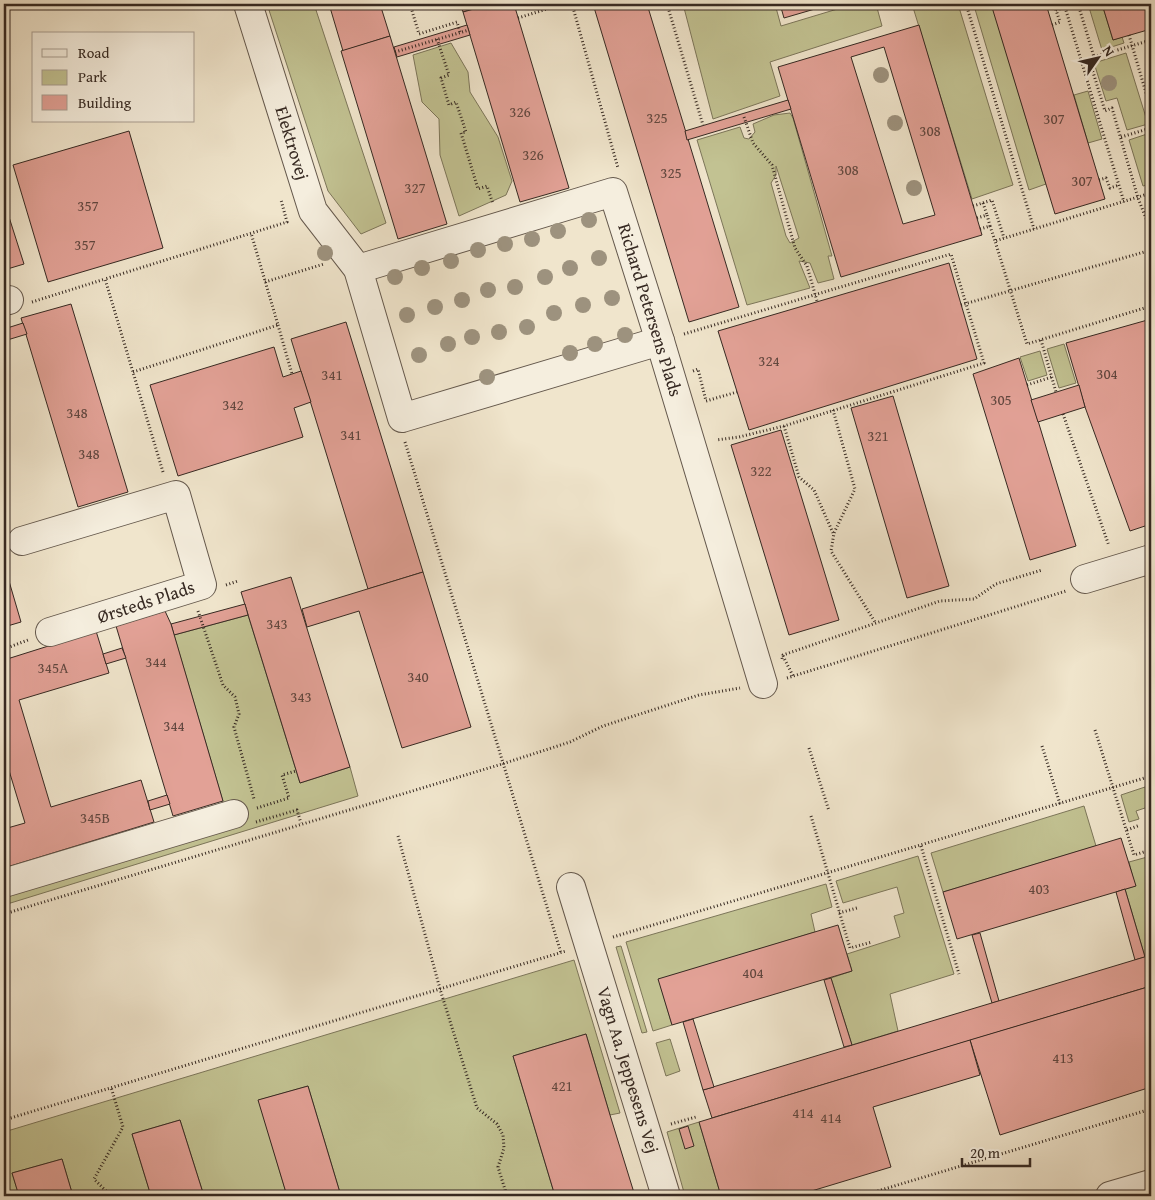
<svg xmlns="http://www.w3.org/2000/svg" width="1155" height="1200" viewBox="0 0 1155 1200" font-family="'Gentium Book Plus',serif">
  <rect width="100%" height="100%" fill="#f0e5cc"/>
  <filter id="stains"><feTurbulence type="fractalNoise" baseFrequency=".004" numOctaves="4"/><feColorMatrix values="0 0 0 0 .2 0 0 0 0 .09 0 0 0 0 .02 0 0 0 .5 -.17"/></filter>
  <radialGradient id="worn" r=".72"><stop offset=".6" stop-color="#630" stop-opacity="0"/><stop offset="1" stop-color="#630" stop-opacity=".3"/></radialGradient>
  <g fill="#c2c292" stroke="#7c765a" fill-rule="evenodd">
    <polygon points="267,4 314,4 386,223 361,234 328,191"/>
    <polygon points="683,4 775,4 781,26 854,4 876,4 882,26 770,62 780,96 713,119"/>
    <polygon points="912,4 958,4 1013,185 972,199"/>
    <polygon points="1088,4 1102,4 1113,40 1122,37 1124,43 1102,50"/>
    <polygon points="992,5 1046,184 1029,190 975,9"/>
    <polygon points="451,43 468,72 470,92 498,137 512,181 506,195 459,216 440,155 439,119 422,102 413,55"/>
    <polygon points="1126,53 1148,124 1127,130 1117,98 1106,101 1094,63"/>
    <polygon points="1088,91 1102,139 1088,143 1074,95"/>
    <path d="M790 113 793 118 832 256H828L834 279 818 283 810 263 799 261 810 288 747 305 697 140 740 127 744 138 749 139 755 132 753 124 774 115ZM776 166 799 238 790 243 786 236 771 183 776 175Z"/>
    <polygon points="1150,133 1151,184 1143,186 1129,140"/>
    <polygon points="1064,344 1076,383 1059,388 1047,349"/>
    <polygon points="1040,351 1047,375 1028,381 1020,357"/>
    <polygon points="248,615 300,783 350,767 358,796 4,905 4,889 229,822 174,635"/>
    <polygon points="1151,785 1151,806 1136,811 1139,819 1129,822 1121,795"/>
    <polygon points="1084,806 1096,846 943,892 931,853"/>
    <polygon points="918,856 954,974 890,994 898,1031 852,1045 831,978 852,971 847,954 900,937 894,916 904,913 897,887 843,903 836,881"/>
    <polygon points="1151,856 1151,955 1145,957 1125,889 1135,886 1129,862"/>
    <polygon points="826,884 832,907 811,914 815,932 659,980 672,1025 653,1031 626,942"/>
    <polygon points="621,946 647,1032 642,1033 616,947"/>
    <polygon points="574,960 620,1113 610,1115 586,1034 513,1056 555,1196 341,1196 308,1086 259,1100 287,1196 204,1196 180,1120 132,1134 151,1196 73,1196 62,1159 12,1173 19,1196 4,1196 4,1132"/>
    <polygon points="670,1039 680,1071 666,1076 656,1043"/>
    <polygon points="699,1122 721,1196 685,1196 667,1132"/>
  </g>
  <g fill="#e2a196" stroke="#362922" fill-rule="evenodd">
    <polygon points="329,4 380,4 390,36 343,51"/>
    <polygon points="460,4 492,4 463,12"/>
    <polygon points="492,4 514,4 569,188 520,202 463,12"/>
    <polygon points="593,4 647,4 739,307 689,322"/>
    <polygon points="780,4 832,4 784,18"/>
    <polygon points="1046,4 1105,199 1055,214 991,4"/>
    <polygon points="1102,4 1151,4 1151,29 1113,40"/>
    <polygon points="467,25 470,35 397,57 394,47"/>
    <path d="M919 25 982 235 841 277 778 67ZM884 47 935 215 903 224 851 57Z"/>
    <polygon points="390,36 447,224 398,239 341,51"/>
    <polygon points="788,100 791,109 687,140 685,131"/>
    <polygon points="129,131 163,248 48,282 13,165"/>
    <polygon points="9,217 24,264 4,270 4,219"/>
    <polygon points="949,263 977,359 749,430 718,331"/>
    <polygon points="71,304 128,492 78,507 21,318"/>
    <polygon points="1151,319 1151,524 1130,531 1085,407 1066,343"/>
    <polygon points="346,322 423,572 368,589 291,339"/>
    <polygon points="23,323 27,334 4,341 4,329"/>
    <polygon points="274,347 283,377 301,371 311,402 294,408 303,437 178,476 150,385"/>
    <polygon points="1019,358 1076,546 1030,560 973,374"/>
    <polygon points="1079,385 1085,407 1038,422 1031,400"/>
    <polygon points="893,396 949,586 907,598 851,408"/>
    <polygon points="781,430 839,620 789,635 731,445"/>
    <polygon points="4,564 21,622 4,627"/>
    <polygon points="423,572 471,727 402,748 359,611 307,627 302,609"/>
    <polygon points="291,577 350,767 300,783 241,592"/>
    <polygon points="245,604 248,615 174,635 171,624"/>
    <polygon points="165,611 171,624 223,801 173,816 116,626"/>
    <polygon points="96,631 109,673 19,700 51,807 141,780 154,822 4,868 4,829 25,823 4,754 4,660"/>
    <polygon points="122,648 126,658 106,664 103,654"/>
    <polygon points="167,795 170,804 150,810 148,801"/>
    <polygon points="1121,838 1136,886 957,939 943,892"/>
    <polygon points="1125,889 1145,957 1135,960 1116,892"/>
    <polygon points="838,925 852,971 672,1025 658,979"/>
    <polygon points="980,933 999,1001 992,1003 972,935"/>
    <polygon points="1151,955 1151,986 712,1118 703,1090"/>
    <polygon points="831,978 852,1045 844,1047 824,980"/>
    <polygon points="1151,986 1151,1087 1000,1135 970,1040"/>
    <polygon points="693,1019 714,1087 703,1090 683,1022"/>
    <polygon points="586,1034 610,1115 635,1196 555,1196 513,1056"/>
    <polygon points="970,1040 980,1075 873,1107 891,1167 795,1196 721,1196 699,1122"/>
    <polygon points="308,1086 341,1196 287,1196 258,1100"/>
    <polygon points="180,1120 204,1196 151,1196 132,1134"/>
    <polygon points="688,1126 694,1146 685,1149 679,1129"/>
    <polygon points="62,1159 73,1196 19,1196 12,1173"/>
  </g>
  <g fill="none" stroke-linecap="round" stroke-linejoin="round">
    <g stroke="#64584c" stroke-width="30">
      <g id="minor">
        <polyline points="248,4 313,211 358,269 402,418 660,341"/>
        <polyline points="358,269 613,192 660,341 763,684"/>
        <polyline points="4,301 9,300"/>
        <polyline points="22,541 176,495 202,585 50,632"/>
        <polyline points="1085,579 1151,559"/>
        <polyline points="4,883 234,814"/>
        <polyline points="571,887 666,1196"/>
        <polyline points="1110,1196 1151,1184"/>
      </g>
    </g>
    <g stroke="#362922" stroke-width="3" stroke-dasharray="1 2.5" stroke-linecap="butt">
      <polyline points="410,4 419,34 457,22 460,32"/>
      <polyline points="572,4 618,168"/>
      <polyline points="667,4 703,125"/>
      <polyline points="966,4 1034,229"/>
      <polyline points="1064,4 1124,202"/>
      <polyline points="1078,4 1094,57 1089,59 1105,111 1112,108 1138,198 1151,231"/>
      <polyline points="518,18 563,4"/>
      <polyline points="1052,25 1060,22 1056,10 1066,7"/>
      <polyline points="1129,35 1151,110"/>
      <polyline points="437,39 449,75 441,78 449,105 456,102 466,132 461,133 478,189 487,186 493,204"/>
      <polyline points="395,52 469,30"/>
      <polyline points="1094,57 1151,40"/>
      <polyline points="744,117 753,143 772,165 795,248 807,266 817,301"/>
      <polyline points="1121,137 1151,128"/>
      <polyline points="1099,180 1106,178 1110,188 1119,185"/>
      <polyline points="1151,193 995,241 1027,344 1151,306"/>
      <polyline points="983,203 987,215"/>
      <polyline points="973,206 992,200 1004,238"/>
      <polyline points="977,218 987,215 990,226"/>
      <polyline points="980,229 990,226 995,241"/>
      <polyline points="265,282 324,264"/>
      <polyline points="32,302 105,279"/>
      <polyline points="961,305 1151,250"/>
      <polyline points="278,325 292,374"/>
      <polyline points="684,334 951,254 984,363 784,426 739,437 716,440"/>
      <polyline points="1041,340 1056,392"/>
      <polyline points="693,371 698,369 706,401 737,392"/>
      <polyline points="133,372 278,325 251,233"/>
      <polyline points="1027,385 1052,377"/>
      <polyline points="833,410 855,489 834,533 831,551 875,622"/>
      <polyline points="1063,414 1109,546"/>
      <polyline points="784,426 799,477 814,490 833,533"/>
      <polyline points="405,442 561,953"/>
      <polyline points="163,472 105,279 287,222 281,200"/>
      <polyline points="226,585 238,581"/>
      <polyline points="198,611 223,685 235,697 239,714 234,727 254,799"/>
      <polyline points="4,649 28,640"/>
      <polyline points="783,656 793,676"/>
      <polyline points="782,659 783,655 940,601 974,599 996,584 1042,570"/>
      <polyline points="787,678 1066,591"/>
      <polyline points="1095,730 1134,855 1147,851"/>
      <polyline points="1042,746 1060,804"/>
      <polyline points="809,748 829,811"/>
      <polyline points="257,808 289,798 282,775 296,771"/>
      <polyline points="811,816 850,948 872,942"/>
      <polyline points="256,822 297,810 301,823"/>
      <polyline points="1127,830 1140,825"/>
      <polyline points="398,836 440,989 477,1108 497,1124 503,1135 504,1148 498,1167 507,1196"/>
      <polyline points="921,846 959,974"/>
      <polyline points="839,913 857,908"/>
      <polyline points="4,914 502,764 570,742 603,726 637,715 699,695 740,688"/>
      <polyline points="613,937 1151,776"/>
      <polyline points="4,1120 566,951"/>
      <polyline points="671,1124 696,1117"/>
      <polyline points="111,1196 94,1179 123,1127 111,1087"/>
      <polyline points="487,1196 505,1191"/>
      <polyline points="861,1196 1151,1109"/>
    </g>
    <use href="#minor" stroke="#f5eede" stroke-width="28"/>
  </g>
  <g fill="#9d927e">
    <circle cx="881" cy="75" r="8"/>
    <circle cx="1109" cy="83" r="8"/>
    <circle cx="895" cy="123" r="8"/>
    <circle cx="914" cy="188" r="8"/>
    <circle cx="589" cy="220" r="8"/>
    <circle cx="558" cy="231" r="8"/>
    <circle cx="532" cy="239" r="8"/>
    <circle cx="505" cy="244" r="8"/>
    <circle cx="478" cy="250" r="8"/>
    <circle cx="325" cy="253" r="8"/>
    <circle cx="599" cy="258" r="8"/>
    <circle cx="451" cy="261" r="8"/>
    <circle cx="422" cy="268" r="8"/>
    <circle cx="570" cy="268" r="8"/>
    <circle cx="395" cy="277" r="8"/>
    <circle cx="545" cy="277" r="8"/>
    <circle cx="515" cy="287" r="8"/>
    <circle cx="488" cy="290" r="8"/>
    <circle cx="612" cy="298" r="8"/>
    <circle cx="462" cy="300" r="8"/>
    <circle cx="583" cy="305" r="8"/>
    <circle cx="435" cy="307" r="8"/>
    <circle cx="554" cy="313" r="8"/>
    <circle cx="407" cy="315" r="8"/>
    <circle cx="527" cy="327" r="8"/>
    <circle cx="499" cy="332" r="8"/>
    <circle cx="625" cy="335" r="8"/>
    <circle cx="472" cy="337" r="8"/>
    <circle cx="448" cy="344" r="8"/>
    <circle cx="595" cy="344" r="8"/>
    <circle cx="570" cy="353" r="8"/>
    <circle cx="419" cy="355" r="8"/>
    <circle cx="487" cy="377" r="8"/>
  </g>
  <g text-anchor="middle" stroke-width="4.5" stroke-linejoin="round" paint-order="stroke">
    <g font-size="15" fill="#61473f">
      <text x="520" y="117">326</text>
      <text x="657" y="123">325</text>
      <text x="1054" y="124">307</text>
      <text x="930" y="136">308</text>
      <text x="533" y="160">326</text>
      <text x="848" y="175">308</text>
      <text x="671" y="178">325</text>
      <text x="1082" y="186">307</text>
      <text x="415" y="193">327</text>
      <text x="88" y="211">357</text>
      <text x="85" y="250">357</text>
      <text x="769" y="366">324</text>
      <text x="1107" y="379">304</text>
      <text x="332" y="380">341</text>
      <text x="1001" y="405">305</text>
      <text x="233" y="410">342</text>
      <text x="77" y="418">348</text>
      <text x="351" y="440">341</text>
      <text x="878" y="441">321</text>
      <text x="89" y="459">348</text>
      <text x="761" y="476">322</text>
      <text x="277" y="629">343</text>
      <text x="156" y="667">344</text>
      <text x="53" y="673">345A</text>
      <text x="418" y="682">340</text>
      <text x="301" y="702">343</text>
      <text x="174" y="731">344</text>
      <text x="95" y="823">345B</text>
      <text x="1039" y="894">403</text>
      <text x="753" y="978">404</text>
      <text x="1063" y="1063">413</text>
      <text x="562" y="1091">421</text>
      <text x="803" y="1118">414</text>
      <text x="831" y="1123">414</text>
    </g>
    <g font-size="18" fill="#362922" stroke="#f5eede">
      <text transform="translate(292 143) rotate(73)" y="6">Elektrovej</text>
      <text transform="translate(650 310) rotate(73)" y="6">Richard Petersens Plads</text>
      <text transform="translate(146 602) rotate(-18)" y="6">Ørsteds Plads</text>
      <text transform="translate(628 1070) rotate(73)" y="6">Vagn Aa. Jeppesens Vej</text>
    </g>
  </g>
  <rect width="1155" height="1200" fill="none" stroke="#f0e5cc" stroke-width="20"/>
  <rect x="5" y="5" width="1145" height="1190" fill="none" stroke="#362922" stroke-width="2.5"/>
  <rect x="10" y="10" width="1135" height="1180" fill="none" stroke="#362922"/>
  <rect x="32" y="32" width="162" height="90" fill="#f5eede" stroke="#a99f93"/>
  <rect x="42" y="49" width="25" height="8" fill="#f5eede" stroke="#a99f93"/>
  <text x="78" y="58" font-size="15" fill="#362922">Road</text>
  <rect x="42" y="70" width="25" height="15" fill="#c2c292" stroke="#a99f93"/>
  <text x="78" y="82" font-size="15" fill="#362922">Park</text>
  <rect x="42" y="95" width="25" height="15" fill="#e2a196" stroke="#a99f93"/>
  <text x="78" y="108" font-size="15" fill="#362922">Building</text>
  <g transform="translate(1098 58) rotate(56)" stroke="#f5eede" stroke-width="4" paint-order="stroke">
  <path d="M0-4L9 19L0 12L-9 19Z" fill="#362922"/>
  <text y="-8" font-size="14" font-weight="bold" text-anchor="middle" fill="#362922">N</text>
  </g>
  <path d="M962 1158v8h68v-8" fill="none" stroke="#362922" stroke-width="2.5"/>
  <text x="970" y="1158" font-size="15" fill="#362922" stroke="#f5eede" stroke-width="4" paint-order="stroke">20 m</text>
  <rect width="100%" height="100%" filter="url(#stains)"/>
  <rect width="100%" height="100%" fill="url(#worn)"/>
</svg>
